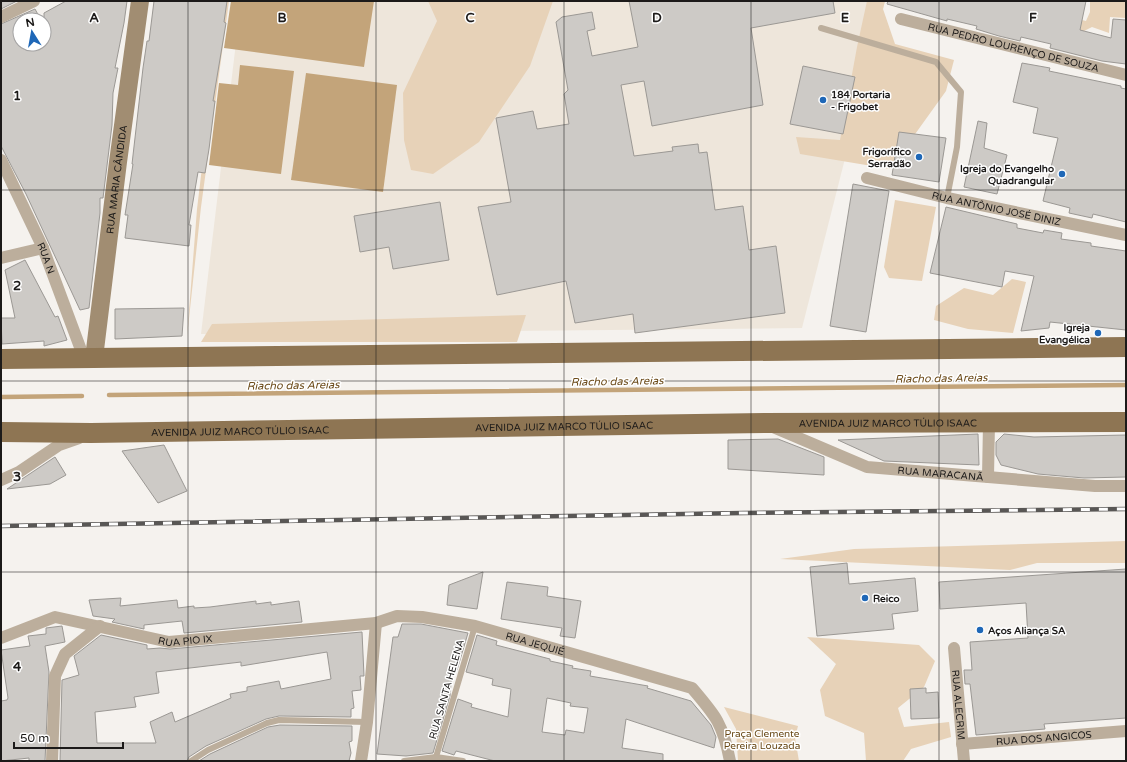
<svg xmlns="http://www.w3.org/2000/svg" width="1127" height="762" viewBox="0 0 1127 762" font-family="'Varela Round',sans-serif">
  <rect width="100%" height="100%" fill="#f5f2ee"/>
  <polygon fill="#eee6db" points="241,1 885,1 802,328 201,334"/>
  <g fill="#e7d2b8">
    <polygon points="222,1 229,1 201,207 187,337 197,209"/>
    <polygon points="428,1 553,1 530,66 479,142 433,174 411,170 404,140 403,93 437,21"/>
    <polygon points="867,1 885,1 883,9 895,44 954,60 946,91 890,169 800,154 796,137 840,140 857,47"/>
    <polygon points="1090,1 1126,1 1126,18 1110,17 1109,33 1092,27 1078,34 1061,15 1086,21 1090,12"/>
    <polygon points="895,200 936,207 922,281 889,278 884,267"/>
    <polygon points="1012,279 1026,282 1013,333 968,329 934,320 936,306 964,288 993,295"/>
    <polygon points="526,315 517,342 201,342 212,324"/>
    <polygon points="1126,541 1126,563 1037,563 1010,570 780,559 854,549"/>
    <polygon points="807,637 919,645 935,661 924,687 898,708 904,727 949,722 951,737 911,749 903,761 866,761 864,733 825,716 820,690 836,664"/>
    <polygon points="724,707 798,726 795,738 799,761 738,761 736,729"/>
  </g>
  <g fill="#c3a47a">
    <polygon points="231,1 374,1 364,67 224,48"/>
    <polygon points="240,65 294,71 281,174 209,165 219,83 238,85"/>
    <polygon points="306,73 397,85 383,192 291,180"/>
  </g>
  <g fill="none" stroke-linecap="round" stroke-linejoin="round">
    <g stroke="#c3a47a" stroke-width="4.5">
      <polyline points="109,395 1126,385"/>
      <polyline points="1,397 82,396"/>
    </g>
  </g>
  <g fill="#cdcac6" stroke="#9b9894" fill-rule="evenodd">
    <polygon points="1,1 17,1 1,9"/>
    <polygon points="66,1 127,1 124,23 115,68 118,68 113,93 112,125 103,198 100,198 100,213 89,308 80,310 26,194 1,146 1,24 35,9 41,20 20,20 20,44 44,44 44,13"/>
    <polygon points="154,1 227,1 224,22 226,23 213,101 215,101 209,149 205,173 198,172 189,225 191,225 189,246 125,238 128,215 125,215 133,164 132,164 143,68 147,41 149,41"/>
    <polygon points="629,1 833,1 835,13 751,28 763,105 652,126 644,81 621,85 634,156 673,151 672,147 698,144 699,153 707,152 715,210 743,206 749,250 776,246 785,313 635,333 633,314 575,323 566,281 497,295 478,207 511,202 496,118 533,111 537,129 569,124 564,94 568,90 556,22 562,17 592,12 595,29 587,31 592,56 638,47"/>
    <polygon points="888,1 1086,1 1080,30 1111,38 1113,19 1126,20 1126,64 1102,61 1050,48 1051,44 1021,37 1020,41 999,36 976,29 977,26 947,19 947,21 887,4"/>
    <polygon points="1022,63 1050,68 1049,71 1121,86 1121,88 1126,89 1126,222 1093,214 1092,218 1069,213 1070,208 1043,201 1058,138 1033,133 1038,108 1013,102"/>
    <polygon points="803,66 855,77 843,134 790,124"/>
    <polygon points="978,121 987,123 984,148 1007,155 997,194 964,187"/>
    <polygon points="899,132 946,138 939,182 892,175"/>
    <polygon points="853,184 889,191 866,332 830,326"/>
    <polygon points="440,202 449,260 393,269 389,247 360,252 354,216"/>
    <polygon points="946,207 1017,224 1017,228 1043,233 1044,230 1062,233 1061,239 1091,243 1091,246 1126,251 1126,330 1050,322 1049,328 1021,331 1034,276 1005,271 1002,287 930,273"/>
    <polygon points="25,260 55,317 58,316 67,340 44,346 44,341 2,344 1,318 15,318 5,270"/>
    <polygon points="184,308 182,336 115,339 115,309"/>
    <polygon points="978,434 979,465 884,461 838,440"/>
    <polygon points="1004,434 1034,437 1126,435 1126,477 1084,478 1038,474 1001,465 996,455 996,442"/>
    <polygon points="778,439 824,457 824,475 728,469 728,440"/>
    <polygon points="164,445 187,491 158,503 122,451"/>
    <polygon points="55,457 66,475 50,484 7,489"/>
    <polygon points="847,563 849,584 915,578 918,611 892,614 894,629 817,636 810,567"/>
    <polygon points="1126,569 1126,718 1044,724 1045,729 976,735 970,684 965,684 964,670 972,670 970,642 1028,638 1026,603 940,609 939,582"/>
    <polygon points="483,572 477,609 447,605 449,585"/>
    <polygon points="507,582 548,587 547,596 581,601 575,638 560,636 562,628 501,619"/>
    <polygon points="121,598 120,606 177,600 178,608 194,606 194,608 210,607 256,601 256,604 271,602 271,605 299,601 302,622 184,633 182,621 144,625 144,629 112,622 115,619 93,616 89,600"/>
    <polygon points="402,624 421,624 468,633 457,670 452,670 450,696 433,753 406,756 377,754 393,637 398,637"/>
    <polygon points="62,626 65,642 45,646 49,672 45,761 29,761 29,758 1,761 1,701 7,700 8,698 1,650 30,646 28,636 46,634 46,628"/>
    <path d="M362 632 364 676H360L361 690 352 691 354 708 351 709V717L279 716 266 719 206 746 189 757 187 761H60L62 680 79 675 74 656 101 635 147 645V649L160 648 170 649ZM327 652 331 679 281 689 279 681 247 687V691L230 694 231 698 175 722 172 712 150 722 156 743H97L95 712 136 707 134 697 159 693 156 672 241 662V666Z"/>
    <path d="M477 635 497 641 496 645 550 659V661L573 666 572 668 591 671 590 676 648 686 647 688 691 701 711 725 716 737 714 748 626 719 622 748 663 754V761H495L456 751 454 755 442 751 458 699 472 704 471 707 508 717 511 689 492 685 493 679 466 672ZM547 698 571 703 570 706 588 708 584 733 566 730 565 735 542 732Z"/>
    <polygon points="926,688 926,693 938,692 939,718 911,719 910,689"/>
    <polygon points="280,725 352,726 352,741 349,742 351,753 349,761 199,761 210,754 268,727"/>
  </g>
  <g fill="none" stroke-linecap="round" stroke-linejoin="round">
    <g stroke="#bcae9c" stroke-width="6">
      <polyline points="821,28 936,62 961,92 957,147 947,198"/>
      <polyline points="436,757 475,626"/>
      <polyline points="191,761 208,750 267,723 279,720 367,722"/>
      <polyline points="404,761 436,757 463,761"/>
    </g>
    <g stroke="#bcae9c" stroke-width="12">
      <polyline points="1,17 34,1"/>
      <path id="s1" d="M901 19 1126 75"/>
      <path id="s2" d="M1 160 43 248 84 358"/>
      <path id="s3" d="M867 178 947 198 1126 235"/>
      <polyline points="1,258 43,248"/>
      <path id="s4" d="M773 427 867 467 1095 486H1126"/>
      <polyline points="988,477 989,423"/>
      <polyline points="1,480 19,472 59,445 79,438"/>
      <path id="s5" d="M1 638 55 617 169 642 376 623 397 616 422 617 475 626 692 688C716 716 723 724 730 761"/>
      <path id="s6" d="M954 648 964 761"/>
      <path id="s7" d="M962 744 1126 731"/>
      <polyline points="52,761 55,676 65,654 100,626"/>
      <polyline points="361,761 367,722 376,623"/>
    </g>
    <path stroke="#a18d72" stroke-width="18" id="s8" d="M94 358 118 162 140 1"/>
    <g stroke="#8e7553" stroke-width="20">
      <polyline points="1,359 1126,347"/>
      <path id="s9" d="M1 432 91 433 764 423 1126 422"/>
    </g>
    <g stroke="#595755" stroke-width="4.5">
      <polyline id="rail" points="1,526 743,513 1126,509"/>
    </g>
    <use href="#rail" stroke="#fff" stroke-width="3" stroke-dasharray="9" stroke-linecap="butt"/>
  </g>
  <path fill="none" stroke="#1c1a19" stroke-width="1" stroke-opacity="0.55" d="M188 1V761M376 1V761M564 1V761M751 1V761M939 1V761M1 190H1126M1 381H1126M1 572H1126"/>
  <g fill="#1e67b7" stroke="#fff" stroke-width="1.5">
    <circle cx="823" cy="100" r="4"/>
    <circle cx="919" cy="157" r="4"/>
    <circle cx="1062" cy="174" r="4"/>
    <circle cx="1098" cy="333" r="4"/>
    <circle cx="865" cy="598" r="4"/>
    <circle cx="980" cy="630" r="4"/>
  </g>
  <g text-anchor="middle" stroke-width="3" stroke-linejoin="round" paint-order="stroke">
    <g font-size="10" fill="#1c1a19" stroke="#fff">
      <text dy="4" stroke="none"><textPath href="#s1" startOffset="116">RUA PEDRO LOURENÇO DE SOUZA</textPath></text>
      <text dy="4" stroke="none"><textPath href="#s8" startOffset="180">RUA MARIA CÂNDIDA</textPath></text>
      <text dy="4" stroke="none"><textPath href="#s3" startOffset="133">RUA ANTÔNIO JOSÉ DINIZ</textPath></text>
      <text dy="4" stroke="none"><textPath href="#s2" startOffset="108">RUA N</textPath></text>
      <text dy="4" stroke="none"><textPath href="#s9" startOffset="887">AVENIDA JUIZ MARCO TÚLIO ISAAC</textPath></text>
      <text dy="4" stroke="none"><textPath href="#s9" startOffset="563">AVENIDA JUIZ MARCO TÚLIO ISAAC</textPath></text>
      <text dy="4" stroke="none"><textPath href="#s9" startOffset="239">AVENIDA JUIZ MARCO TÚLIO ISAAC</textPath></text>
      <text dy="4" stroke="none"><textPath href="#s4" startOffset="176">RUA MARACANÃ</textPath></text>
      <text dy="4" stroke="none"><textPath href="#s5" startOffset="191">RUA PIO IX</textPath></text>
      <text dy="4" stroke="none"><textPath href="#s5" startOffset="546">RUA JEQUIÉ</textPath></text>
      <text transform="translate(446 689) rotate(-74)" y="4">RUA SANTA HELENA</text>
      <text dy="4" stroke="none"><textPath href="#s6" startOffset="57">RUA ALECRIM</textPath></text>
      <text dy="4" stroke="none"><textPath href="#s7" startOffset="82">RUA DOS ANGICOS</textPath></text>
    </g>
    <g font-size="10" font-weight="bold" fill="#1c1a19" stroke="#fff" text-anchor="start">
      <text x="831" y="98">184 Portaria<tspan x="831" dy="12">- Frigobet</tspan></text>
      <text x="911" y="155" text-anchor="end">Frigorífico<tspan x="911" dy="12">Serradão</tspan></text>
      <text x="1054" y="172" text-anchor="end">Igreja do Evangelho<tspan x="1054" dy="12">Quadrangular</tspan></text>
      <text x="1090" y="331" text-anchor="end">Igreja<tspan x="1090" dy="12">Evangélica</tspan></text>
      <text x="873" y="602">Reico</text>
      <text x="988" y="634">Aços Aliança SA</text>
    </g>
    <g font-size="10" fill="#694917" stroke="#fff">
      <text x="762" y="737">Praça Clemente<tspan x="762" dy="12">Pereira Louzada</tspan></text>
    </g>
    <g font-size="11" font-style="italic" fill="#6d4c1b" stroke="#fff">
      <text transform="translate(941 378) rotate(-1)" y="4">Riacho das Areias</text>
      <text transform="translate(617 381) rotate(-1)" y="4">Riacho das Areias</text>
      <text transform="translate(293 385) rotate(-1)" y="4">Riacho das Areias</text>
    </g>
  </g>
  <g font-size="13" text-anchor="middle" font-weight="bold" fill="#1c1a19" stroke="#fff" stroke-width="3" stroke-linejoin="round" paint-order="stroke">
    <text x="94" y="22">A</text>
    <text x="282" y="22">B</text>
    <text x="470" y="22">C</text>
    <text x="657" y="22">D</text>
    <text x="845" y="22">E</text>
    <text x="1033" y="22">F</text>
    <text x="17" y="100">1</text>
    <text x="17" y="290">2</text>
    <text x="17" y="481">3</text>
    <text x="17" y="671">4</text>
  </g>
  <rect width="1127" height="762" fill="none" stroke="#1c1a19" stroke-width="4"/>
  <g transform="translate(32 32) rotate(349)"><circle r="19" fill="#ffffff" stroke="#a4a3a3"/>
  <path d="M0-3L7 15L0 10L-7 15Z" fill="#1e67b7"/>
  <text y="-6" font-size="11" font-weight="bold" text-anchor="middle" fill="#1c1a19">N</text>
  </g>
  <path d="M14 742v6h109v-6" fill="none" stroke="#1c1a19" stroke-width="2"/>
  <text x="20" y="742" font-size="12" fill="#1c1a19" stroke="#ffffff" stroke-width="3" paint-order="stroke">50 m</text>
</svg>
